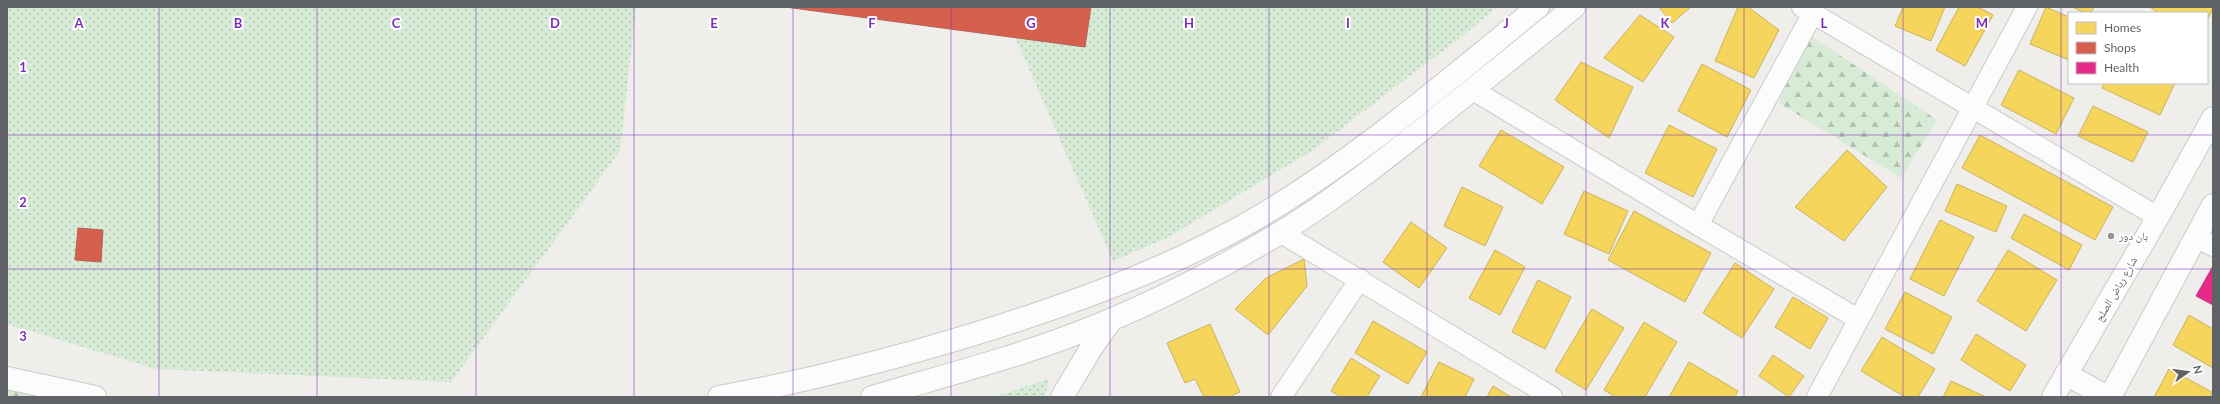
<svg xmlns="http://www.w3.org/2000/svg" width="2220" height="404" viewBox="0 0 2220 404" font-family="Lato,'Noto Naskh Arabic',sans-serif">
  <defs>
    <pattern id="forest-firs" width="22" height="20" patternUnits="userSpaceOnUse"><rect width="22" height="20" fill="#d8ebd6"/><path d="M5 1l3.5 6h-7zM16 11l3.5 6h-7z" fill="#b2c2b1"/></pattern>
    <pattern id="park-dots" width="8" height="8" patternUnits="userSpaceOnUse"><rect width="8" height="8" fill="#d8ebd6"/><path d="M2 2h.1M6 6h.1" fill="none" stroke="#b2c2b1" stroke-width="1.8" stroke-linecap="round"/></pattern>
  </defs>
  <rect width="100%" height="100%" fill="#efeeea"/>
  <g fill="url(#forest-firs)">
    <polygon points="1808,34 1937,120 1901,178 1779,103 1803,41"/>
    <polygon points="7,380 71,397 7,397"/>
  </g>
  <g fill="url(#park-dots)">
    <polygon points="7,7 636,7 620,151 451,382 156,369 7,324"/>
    <polygon points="1091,7 1497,7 1460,38 1310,152 1167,238 1113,261 1015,37 1085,47"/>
    <polygon points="1049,379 1045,397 993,397 1000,395"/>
  </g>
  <g fill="#f6d55c" stroke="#c9b360">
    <polygon points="1659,7 1691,7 1672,23"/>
    <polygon points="1738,7 1748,7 1779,30 1754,78 1715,61"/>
    <polygon points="1903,7 1945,7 1931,41 1895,26"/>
    <polygon points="1959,7 1978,7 1993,15 1965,66 1936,50"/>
    <polygon points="2046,7 2069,17 2069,60 2030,44"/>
    <polygon points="2072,7 2094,7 2091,13 2086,13"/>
    <polygon points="2150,7 2213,7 2213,9 2207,20 2207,13 2158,13"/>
    <polygon points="1640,15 1674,37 1643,82 1604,58"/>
    <polygon points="1581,62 1633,87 1609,138 1555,100"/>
    <polygon points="1702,64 1751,90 1727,137 1678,111"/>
    <polygon points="2019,70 2074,98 2056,134 2001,105"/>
    <polygon points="2104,83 2175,83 2160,115 2102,88"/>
    <polygon points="2093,106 2148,132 2133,162 2078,136"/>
    <polygon points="1669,125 1717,149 1693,197 1645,173"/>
    <polygon points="1501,130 1564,167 1542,204 1479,166"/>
    <polygon points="1980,135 2113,207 2095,240 1962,168"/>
    <polygon points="1847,150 1887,187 1844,241 1795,207"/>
    <polygon points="1957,184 2007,206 1996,232 1945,211"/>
    <polygon points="1462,187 1503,207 1485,246 1444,226"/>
    <polygon points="1584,191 1628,211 1609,254 1564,234"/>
    <polygon points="1634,211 1711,253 1685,302 1608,260"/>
    <polygon points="2024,214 2082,245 2069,270 2011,238"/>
    <polygon points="1940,220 1974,237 1944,296 1910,279"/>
    <polygon points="1411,222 1447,248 1419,288 1383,262"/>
    <polygon points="1495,250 1525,267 1500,315 1469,298"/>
    <polygon points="2008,250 2057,280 2026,331 1977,301"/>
    <polygon points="1304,259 1307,286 1268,335 1235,309 1266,278"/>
    <polygon points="1735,263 1774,289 1742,338 1703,313"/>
    <polygon points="1538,280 1571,297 1545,349 1512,332"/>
    <polygon points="1905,292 1952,317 1933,354 1885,329"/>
    <polygon points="1793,297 1828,318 1810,349 1775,327"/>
    <polygon points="1592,309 1624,328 1586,390 1555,371"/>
    <polygon points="2189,315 2213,329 2213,368 2173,345"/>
    <polygon points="1373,321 1427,352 1408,384 1355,353"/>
    <polygon points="1644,322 1677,342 1645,397 1616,397 1604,390"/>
    <polygon points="1210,324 1240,392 1229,397 1204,397 1195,379 1185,383 1167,343"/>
    <polygon points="1976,334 2026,365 2010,391 1961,360"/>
    <polygon points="1882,337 1935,369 1918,397 1905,397 1861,371"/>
    <polygon points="1773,355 1804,376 1789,397 1759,376"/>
    <polygon points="1351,358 1380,376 1367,397 1341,397 1331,391"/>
    <polygon points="1439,362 1474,379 1465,397 1421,397"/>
    <polygon points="1689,362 1738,391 1735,397 1669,397"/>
    <polygon points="2169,369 2212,392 2210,397 2154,397"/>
    <polygon points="1951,381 1986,397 1943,397"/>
    <polygon points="1493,386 1511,397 1487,397"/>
  </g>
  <g fill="#d6604d" stroke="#b26155">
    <polygon points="785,7 1091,7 1085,47"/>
    <polygon points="78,228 103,230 101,262 75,260"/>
  </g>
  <polygon fill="#e7298a" stroke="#be3a80" points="2213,266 2213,305 2196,296"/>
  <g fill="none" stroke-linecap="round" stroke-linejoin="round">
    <g stroke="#cbcccc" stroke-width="22">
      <g id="street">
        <polyline points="1802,7 2158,217"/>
        <polyline points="1473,90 1698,225 1858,319"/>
        <polyline points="1698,225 1813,13"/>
        <polyline points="1280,232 1552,397"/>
        <polyline points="2196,237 2213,246"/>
        <polyline points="1281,397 1360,279"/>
        <polyline points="1817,397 2027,7"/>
      </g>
    </g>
    <g stroke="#cacacb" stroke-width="24">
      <g id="secondary">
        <polyline points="2066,374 2107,397"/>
        <polyline points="7,378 95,397"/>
        <path d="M719 397C814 380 905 356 997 327 1087 298 1174 266 1257 218 1357 159 1448 80 1538 7"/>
        <path d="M872 397C943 376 1014 358 1083 331 1148 306 1219 269 1280 233 1332 201 1380 163 1428 125 1477 86 1526 47 1574 7"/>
        <polyline points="1062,397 1090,350 1112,319"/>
        <polyline points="2053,397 2158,217 2213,118"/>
        <polyline points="2110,397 2213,205"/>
      </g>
    </g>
    <use href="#street" stroke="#fdfcfc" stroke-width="20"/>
    <use href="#secondary" stroke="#fdfcfc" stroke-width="22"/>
  </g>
  <path fill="none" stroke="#7b2cbf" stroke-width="1" stroke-opacity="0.55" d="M159 7V397M317 7V397M476 7V397M634 7V397M793 7V397M951 7V397M1110 7V397M1269 7V397M1427 7V397M1586 7V397M1744 7V397M1903 7V397M2061 7V397M7 135H2213M7 269H2213"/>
  <circle fill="#919496" stroke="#fff" stroke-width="1.5" cx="2111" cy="236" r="4"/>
  <g text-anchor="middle" stroke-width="4" stroke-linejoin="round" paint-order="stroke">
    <g font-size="11" fill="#5f6368" stroke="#fff" text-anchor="start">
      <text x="2119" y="240">بان دور</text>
    </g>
    <g font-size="11" fill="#5f6368" stroke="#fff">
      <text transform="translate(2116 289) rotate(-60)" y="4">شارع رياض الصلح</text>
    </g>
  </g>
  <g font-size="13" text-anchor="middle" font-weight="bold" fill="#7b2cbf" stroke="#fff" stroke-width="4" stroke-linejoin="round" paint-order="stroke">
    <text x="79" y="28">A</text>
    <text x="238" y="28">B</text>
    <text x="396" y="28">C</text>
    <text x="555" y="28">D</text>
    <text x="714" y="28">E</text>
    <text x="872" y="28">F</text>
    <text x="1031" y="28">G</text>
    <text x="1189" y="28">H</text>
    <text x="1348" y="28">I</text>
    <text x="1506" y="28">J</text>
    <text x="1665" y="28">K</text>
    <text x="1824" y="28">L</text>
    <text x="1982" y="28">M</text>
    <text x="23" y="72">1</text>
    <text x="23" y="207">2</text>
    <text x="23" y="341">3</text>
  </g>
  <rect width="2220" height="404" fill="none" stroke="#5f6368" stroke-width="16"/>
  <rect x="2068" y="12" width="140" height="72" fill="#ffffff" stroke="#bfc1c3"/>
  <rect x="2076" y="22" width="20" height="12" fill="#f6d55c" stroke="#bfc1c3"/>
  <text x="2104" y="32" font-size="12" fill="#5f6368">Homes</text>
  <rect x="2076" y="42" width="20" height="12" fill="#d6604d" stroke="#bfc1c3"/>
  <text x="2104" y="52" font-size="12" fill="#5f6368">Shops</text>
  <rect x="2076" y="62" width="20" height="12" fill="#e7298a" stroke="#bfc1c3"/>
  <text x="2104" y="72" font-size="12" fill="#5f6368">Health</text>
  <g transform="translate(2188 372) rotate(76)" stroke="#ffffff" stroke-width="3" paint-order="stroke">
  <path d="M0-3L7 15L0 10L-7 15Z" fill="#5f6368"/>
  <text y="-6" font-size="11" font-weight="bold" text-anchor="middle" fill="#5f6368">N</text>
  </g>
</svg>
